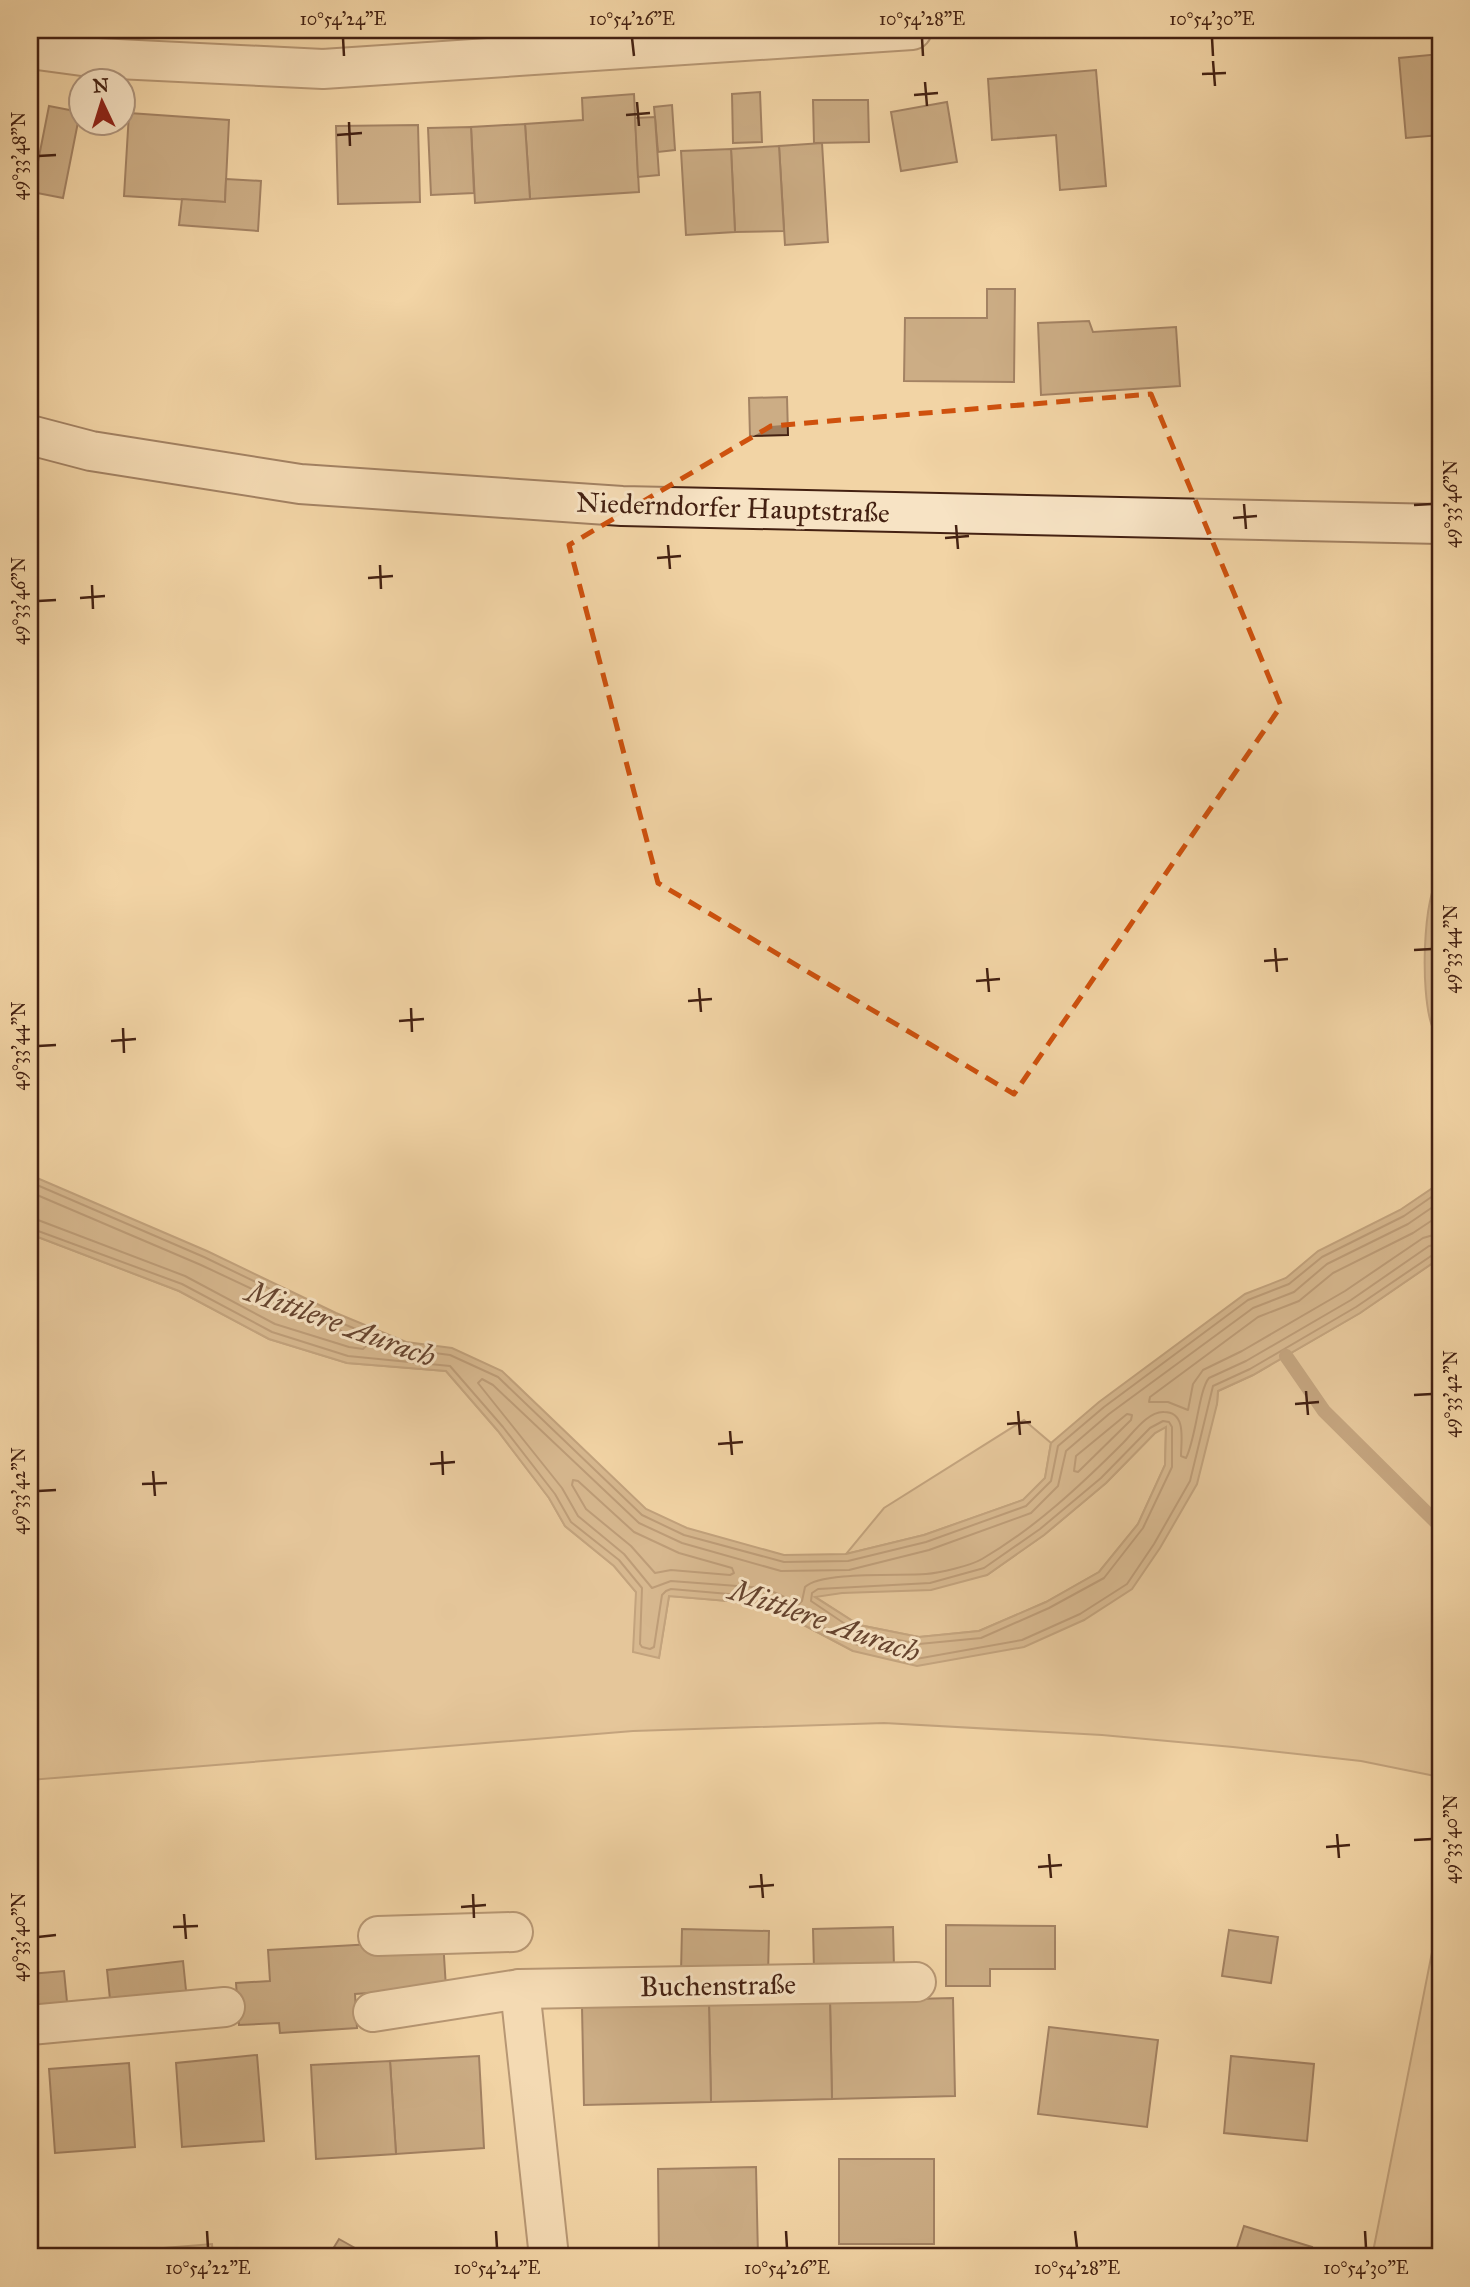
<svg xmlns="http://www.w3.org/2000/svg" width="1470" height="2287" viewBox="0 0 1470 2287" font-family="'IM FELL Great Primer',serif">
  <rect width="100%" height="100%" fill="#f2d4a5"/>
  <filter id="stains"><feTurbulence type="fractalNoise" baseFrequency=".00286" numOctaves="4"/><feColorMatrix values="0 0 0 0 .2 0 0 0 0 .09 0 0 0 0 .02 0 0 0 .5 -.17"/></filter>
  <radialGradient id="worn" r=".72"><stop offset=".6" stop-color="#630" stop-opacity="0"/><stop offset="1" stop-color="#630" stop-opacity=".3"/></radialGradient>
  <g fill="#d4b68c" stroke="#8c6c4f" stroke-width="2">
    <polygon points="30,675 38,677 30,802"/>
    <polygon points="30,1234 179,1291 269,1339 347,1363 446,1371 498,1431 549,1498 565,1526 614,1566 636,1592 659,1657 669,1596 764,1604 853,1651 1084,1620 1217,1404 1218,1391 1253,1375 1360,1313 1440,1258 1440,1777 1361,1761 1233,1747 1102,1735 884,1723 633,1731 30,1780"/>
    <polygon points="1024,1420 1051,1443 1045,1478 1023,1500 924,1535 846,1554 884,1508"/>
    <polygon points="1166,1426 1165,1465 1138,1524 1099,1572 1046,1602 979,1631 919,1637 859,1625 814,1596 987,1575 1044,1535 1106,1483 1155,1433"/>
    <polygon points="1440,1911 1440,2257 1372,2257 1436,1932"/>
    <polygon points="212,2244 213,2257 91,2257 90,2254"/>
  </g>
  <g fill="#b79773" stroke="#89684c" stroke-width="2" fill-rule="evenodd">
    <path d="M1440 873V1043C1437 1036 1433 1030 1431 1023 1421 990 1422 902 1440 873Z"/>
    <path d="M30 1175 207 1251 336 1313 406 1342 452 1348 502 1371 646 1509 687 1528 784 1555 846 1554 924 1535 1023 1500 1045 1478 1051 1443 1099 1402 1245 1294 1286 1278 1318 1251 1400 1210 1440 1183V1258L1360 1313 1253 1375 1218 1391 1217 1404 1197 1484 1160 1548 1132 1589 1084 1620 1024 1647 917 1666 853 1651 764 1604 669 1596 659 1658 633 1652 636 1592 614 1566 565 1526 549 1498 498 1431 446 1371 347 1363 269 1339 179 1291 30 1234ZM1166 1427 1165 1465 1138 1524 1099 1572 1046 1602 979 1631 919 1637 859 1625 815 1597 842 1593 931 1590 987 1575 1044 1535 1106 1483 1155 1433Z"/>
  </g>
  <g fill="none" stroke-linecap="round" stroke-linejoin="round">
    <g stroke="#7e5c42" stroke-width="2">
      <path d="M1440 890C1431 919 1428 998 1440 1026"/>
      <polyline points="30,1182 204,1257 334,1320 404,1349 450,1355 498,1377 642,1515 684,1535 784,1562 848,1561 926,1542 1026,1506 1051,1481 1058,1446 1104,1407 1248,1300 1289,1284 1322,1257 1404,1216 1440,1191"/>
      <polyline points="30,1192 201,1265 365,1342 366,1346 363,1349 349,1347 275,1324 185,1276 38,1220 30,1219"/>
      <path d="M1440 1202 1408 1224 1327 1264 1294 1292 1253 1308 1109 1414 1066 1451 1058 1486 1031 1513 929 1550 849 1570 781 1571 682 1543 639 1523 493 1385 482 1379 478 1383 562 1488 578 1516 624 1554 652 1588 671 1581 765 1588 799 1604 802 1601 805 1587C821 1571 900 1576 926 1574 939 1573 970 1566 982 1559 1034 1529 1081 1485 1123 1443 1133 1433 1148 1411 1164 1412 1187 1412 1181 1441 1181 1456L1186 1458C1196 1439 1199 1389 1209 1378L1246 1361 1351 1300 1429 1246 1440 1244"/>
      <polyline points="1440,1215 1413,1233 1333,1273 1299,1301 1258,1317 1150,1397 1149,1402 1168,1402 1188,1410 1193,1384 1203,1370 1242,1351 1345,1291 1423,1238 1440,1233"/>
      <polyline points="30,1228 182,1284 272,1332 348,1356 450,1366 503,1427 555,1494 571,1522 619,1560 642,1588 640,1644 642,1647 650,1649 654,1647 662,1595 666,1591 671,1589 765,1597 855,1644 916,1659 1022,1640 1080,1614 1127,1584 1154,1544 1190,1481 1213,1386 1250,1369 1356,1307 1434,1254 1440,1253"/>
      <polygon points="1127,1414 1132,1415 1131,1420 1078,1472 1074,1471 1076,1456"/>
      <polygon points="1163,1421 1169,1422 1172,1427 1172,1467 1143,1528 1104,1578 1049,1608 981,1638 919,1644 857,1632 811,1601 812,1593 818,1589 930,1583 984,1568 1040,1529 1101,1478 1150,1428"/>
      <polygon points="573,1480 578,1481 634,1532 679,1553 732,1568 734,1573 730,1575 671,1570 655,1573 631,1546 586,1509 572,1485"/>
    </g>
    <polyline stroke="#89684c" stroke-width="14" points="1286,1356 1324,1411 1440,1526"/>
  </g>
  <g fill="#9e7e5e" stroke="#442112" stroke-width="2">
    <polygon points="1440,54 1440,135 1406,138 1399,58"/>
    <polygon points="1096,70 1106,186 1060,190 1056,135 992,140 988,79"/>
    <polygon points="760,92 762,142 733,143 732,94"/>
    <polygon points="634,94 639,192 530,199 525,124 583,120 582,98"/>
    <polygon points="813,100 868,100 869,142 814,143"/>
    <polygon points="947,102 957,162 901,171 891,112"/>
    <polygon points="672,105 675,150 658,152 654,107"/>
    <polygon points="49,106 80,112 63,198 32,192"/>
    <polygon points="129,113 229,120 225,202 124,196"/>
    <polygon points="655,117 659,175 638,177 635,118"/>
    <polygon points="525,124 530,199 475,203 471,127"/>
    <polygon points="418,125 420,202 338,204 336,126"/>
    <polygon points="471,127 474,193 431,195 428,128"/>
    <polygon points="822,143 828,242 785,245 779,146"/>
    <polygon points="779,146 784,231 735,232 731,149"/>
    <polygon points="731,149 735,232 686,235 681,151"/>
    <polygon points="226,179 261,181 258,231 179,225 182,199 225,202"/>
    <polygon points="987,289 1015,289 1014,382 904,381 905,318 987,318"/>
    <polygon points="1089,321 1093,332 1176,327 1180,386 1041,395 1038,323"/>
    <polygon points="787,397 788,435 750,436 749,398"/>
    <polygon points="946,1925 1055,1926 1055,1969 990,1969 990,1986 946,1986"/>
    <polygon points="893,1927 894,1967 814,1970 813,1929"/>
    <polygon points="682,1929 769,1931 768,1976 681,1972"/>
    <polygon points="1229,1930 1278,1937 1271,1983 1222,1976"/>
    <polygon points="443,1940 446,1988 355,1994 357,2028 280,2033 279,2023 239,2025 236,1983 270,1981 268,1950"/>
    <polygon points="183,1961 187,2000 111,2009 107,1970"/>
    <polygon points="64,1971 68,2012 30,2016 30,1974"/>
    <polygon points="953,1998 955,2096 832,2099 830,2001"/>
    <polygon points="830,2001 832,2099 711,2102 709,2004"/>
    <polygon points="709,2004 711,2102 584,2105 582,2007"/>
    <polygon points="1049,2027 1158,2040 1147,2127 1038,2114"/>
    <polygon points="257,2055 264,2141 182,2147 176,2063"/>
    <polygon points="479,2056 484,2148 396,2154 390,2061"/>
    <polygon points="1231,2056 1314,2064 1307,2141 1224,2133"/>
    <polygon points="390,2061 396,2154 316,2159 311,2065"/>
    <polygon points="129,2063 135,2147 55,2153 49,2069"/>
    <rect x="839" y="2159" width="95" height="85"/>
    <polygon points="756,2167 758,2257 659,2257 658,2169"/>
    <polygon points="1244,2226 1312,2247 1309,2257 1234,2257"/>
    <polygon points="339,2239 371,2257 328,2257"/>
  </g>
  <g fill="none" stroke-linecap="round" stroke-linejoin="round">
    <g stroke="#704e37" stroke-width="42">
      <g id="street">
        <polyline points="30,49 97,58 323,69 912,30"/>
        <polyline points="378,1936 513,1932"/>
        <polyline points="520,1989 549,2257"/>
        <polyline points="373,2012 520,1989 916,1982"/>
        <polyline points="30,2025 225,2007"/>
      </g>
    </g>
    <g stroke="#442112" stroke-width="42">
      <polyline id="secondary" points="30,435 91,451 300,484 622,506 1440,524"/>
    </g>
    <use href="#street" stroke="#f7e3c4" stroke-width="38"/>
    <use href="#secondary" stroke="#f7e3c4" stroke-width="38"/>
  </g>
  <path d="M0 0H1470V2287H0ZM1151 394 1281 706 1014 1094 658 883 569 545 771 426Z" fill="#f2d4a5" fill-opacity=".55" fill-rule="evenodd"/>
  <path fill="none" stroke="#cf510d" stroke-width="5" stroke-dasharray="14 9" stroke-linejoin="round" d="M1151 394 1281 706 1014 1094 658 883 569 545 771 426Z"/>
  <path fill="none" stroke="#442112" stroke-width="2.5" d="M343 38 344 56M632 38 634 56M922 38 923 56M1212 38 1213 56M1213 61 1215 86M1202 74 1226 73M925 82 927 106M914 95 938 93M637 102 639 126M626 115 650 113M349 122 350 146M337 135 362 133M38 156 56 155M1244 504 1246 529M1414 505 1432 504M1233 518 1257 516M956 525 958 549M945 538 969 536M668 545 670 569M657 558 681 556M380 565 381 589M368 578 393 576M92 585 93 609M80 598 105 596M38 601 56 600M1275 948 1277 972M1414 950 1432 949M1264 961 1288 959M987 968 989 992M976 981 1000 979M699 988 701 1012M688 1001 712 999M411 1008 412 1032M399 1021 424 1019M123 1028 124 1053M111 1041 136 1039M38 1046 56 1045M1306 1391 1308 1415M1414 1395 1432 1394M1295 1404 1319 1402M1018 1411 1020 1435M1007 1424 1031 1422M730 1431 732 1455M718 1444 743 1442M442 1451 443 1475M430 1464 455 1462M153 1471 155 1496M142 1484 167 1483M38 1491 56 1490M1337 1834 1339 1858M1414 1840 1432 1839M1326 1847 1350 1845M1049 1854 1051 1878M1038 1867 1062 1865M761 1874 763 1898M749 1887 774 1885M473 1894 474 1918M461 1907 486 1905M184 1914 186 1939M173 1927 198 1926M38 1937 56 1935M207 2231 208 2248M496 2231 497 2248M786 2231 787 2248M1075 2231 1077 2248M1365 2231 1366 2248"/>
  <g text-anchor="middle" stroke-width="6" stroke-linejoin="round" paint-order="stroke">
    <g font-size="28" fill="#442112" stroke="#f7e3c4">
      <text transform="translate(733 507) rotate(2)" y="10">Niederndorfer Hauptstraße</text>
      <text transform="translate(718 1985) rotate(-1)" y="10">Buchenstraße</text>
    </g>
    <g font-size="30" font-style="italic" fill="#66442f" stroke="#f7e3c4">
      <text transform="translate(341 1324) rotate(20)" y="10">Mittlere Aurach</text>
      <text transform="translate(825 1621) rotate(19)" y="10">Mittlere Aurach</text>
    </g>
  </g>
  <rect width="1470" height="2287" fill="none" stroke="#f2d4a5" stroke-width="77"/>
  <g transform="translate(102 102) rotate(356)"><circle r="33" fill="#f7e3c4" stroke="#af957d" stroke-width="2"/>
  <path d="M0-5L12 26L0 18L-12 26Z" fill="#8f2418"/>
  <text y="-10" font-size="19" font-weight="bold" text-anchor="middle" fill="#442112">N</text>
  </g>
  <rect x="38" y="38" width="1394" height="2210" fill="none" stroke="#442112" stroke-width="2.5"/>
  <g font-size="18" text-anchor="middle" fill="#442112">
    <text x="343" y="25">10°54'24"E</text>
    <text x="632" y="25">10°54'26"E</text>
    <text x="922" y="25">10°54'28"E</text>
    <text x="1212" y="25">10°54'30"E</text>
    <text transform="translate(19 156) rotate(-90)" y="6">49°33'48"N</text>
    <text transform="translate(1451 504) rotate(-90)" y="6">49°33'46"N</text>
    <text transform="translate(19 601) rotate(-90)" y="6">49°33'46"N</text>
    <text transform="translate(1451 949) rotate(-90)" y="6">49°33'44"N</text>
    <text transform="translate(19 1046) rotate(-90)" y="6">49°33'44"N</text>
    <text transform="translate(1451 1394) rotate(-90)" y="6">49°33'42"N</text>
    <text transform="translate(19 1491) rotate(-90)" y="6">49°33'42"N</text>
    <text transform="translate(1451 1839) rotate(-90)" y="6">49°33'40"N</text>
    <text transform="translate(19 1937) rotate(-90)" y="6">49°33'40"N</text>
    <text x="208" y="2274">10°54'22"E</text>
    <text x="497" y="2274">10°54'24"E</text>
    <text x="787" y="2274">10°54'26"E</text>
    <text x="1077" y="2274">10°54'28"E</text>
    <text x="1366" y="2274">10°54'30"E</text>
  </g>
  <rect width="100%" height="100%" filter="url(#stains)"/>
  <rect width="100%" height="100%" fill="url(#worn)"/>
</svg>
